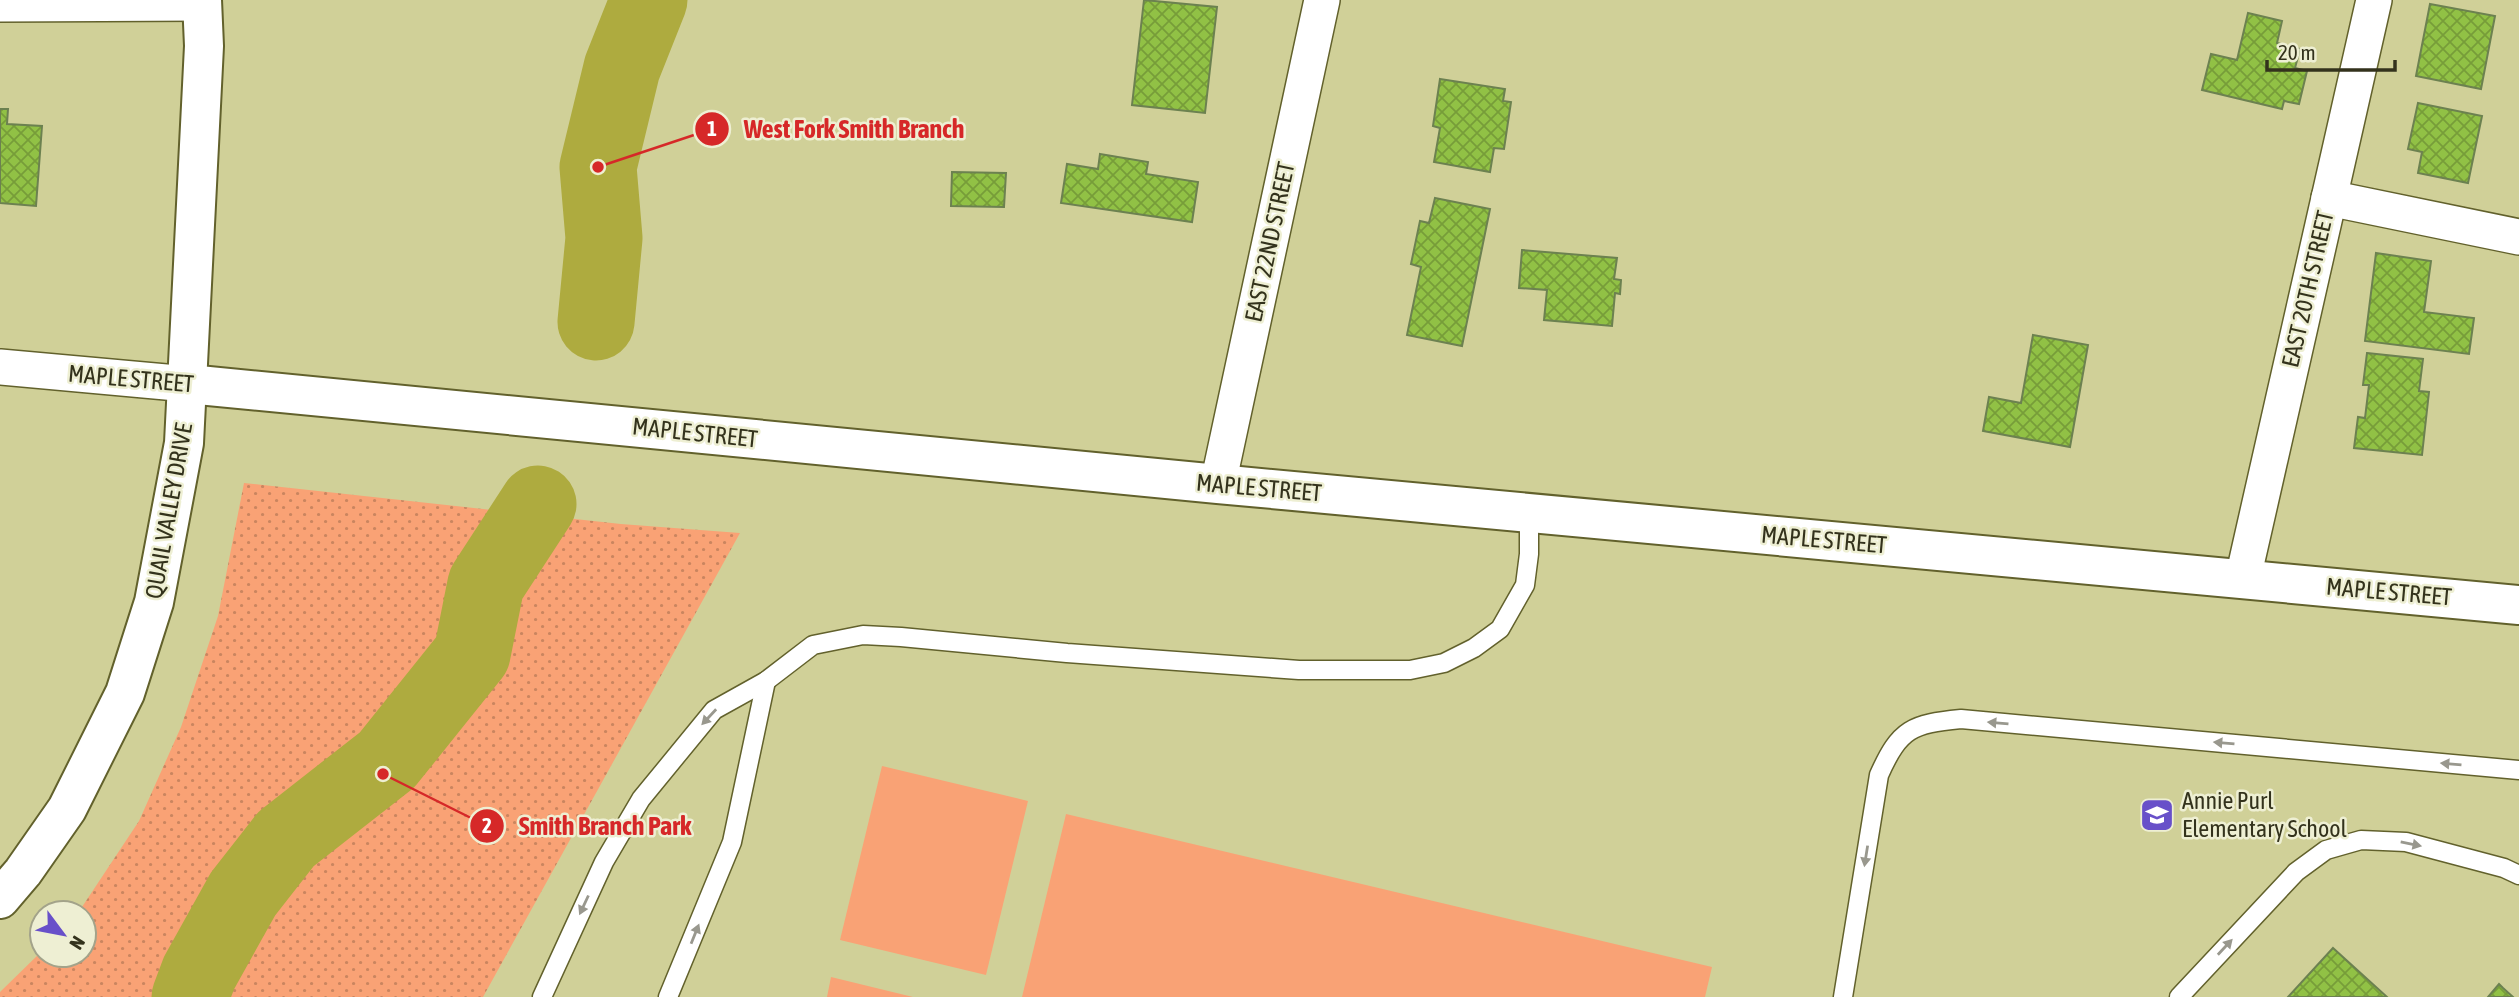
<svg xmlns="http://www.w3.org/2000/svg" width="2519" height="997" viewBox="0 0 2519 997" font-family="'Asap Condensed',sans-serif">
  <defs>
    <pattern id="park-dots" width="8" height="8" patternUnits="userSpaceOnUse" patternTransform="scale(1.75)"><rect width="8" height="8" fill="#f9a275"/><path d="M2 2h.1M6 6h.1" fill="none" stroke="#ca855f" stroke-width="1.8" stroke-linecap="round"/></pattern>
    <pattern id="building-cross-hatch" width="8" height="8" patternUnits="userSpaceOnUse" patternTransform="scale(1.75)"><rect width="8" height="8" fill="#91c145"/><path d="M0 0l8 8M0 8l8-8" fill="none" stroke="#779d39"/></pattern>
  </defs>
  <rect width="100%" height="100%" fill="#d0d098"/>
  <g fill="#f9a275">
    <polygon points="882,766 1028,801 986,975 840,940"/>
    <polygon points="1066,814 1712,967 1705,997 1022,997"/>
    <polygon points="831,977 913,997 827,997"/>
  </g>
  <polygon fill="url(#park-dots)" points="244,483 621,524 740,533 483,997 0,997 0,992 42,951 42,955 84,955 84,913 78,913 139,821 181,727 218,616"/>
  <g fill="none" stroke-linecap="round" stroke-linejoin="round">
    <g stroke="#aeab3f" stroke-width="77">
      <polyline points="596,322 604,238 598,167 622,68 649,0"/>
      <polyline points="190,997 199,973 243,894 286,839 387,760 472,654 486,584 538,504"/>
    </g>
  </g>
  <g fill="url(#building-cross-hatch)" stroke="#6c8150" stroke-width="2">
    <polygon points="1144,0 1217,7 1205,113 1132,105"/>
    <polygon points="2430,4 2495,16 2481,89 2416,76"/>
    <polygon points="2248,13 2282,21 2277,43 2300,49 2295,68 2307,71 2299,104 2284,101 2282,109 2202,90 2211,54 2237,60"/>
    <polygon points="1440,79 1505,89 1503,101 1511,102 1504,149 1494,148 1490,172 1434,162 1440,128 1433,126"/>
    <polygon points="2418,103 2482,116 2468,183 2418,173 2422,152 2408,149"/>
    <polygon points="0,109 8,109 7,124 42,126 36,206 0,203"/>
    <polygon points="1100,154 1148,162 1146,174 1198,182 1192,222 1061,203 1067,164 1098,169"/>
    <polygon points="952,172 1006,173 1004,207 951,206"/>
    <polygon points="1435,198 1490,209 1462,346 1407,335 1421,267 1411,264 1420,221 1429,223"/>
    <polygon points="1522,250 1617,258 1614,279 1621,280 1620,294 1615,293 1612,326 1544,320 1547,290 1519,288"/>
    <polygon points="2376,253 2431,261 2424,312 2474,318 2469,354 2365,341"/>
    <polygon points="2033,335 2088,345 2070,447 1983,431 1989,397 2021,403"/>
    <polygon points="2367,353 2423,359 2419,391 2429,392 2422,455 2354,448 2358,417 2365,418 2369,385 2363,385"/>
    <polygon points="2333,948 2387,997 2288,997"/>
    <polygon points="2499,984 2503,988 2513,997 2488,997"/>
  </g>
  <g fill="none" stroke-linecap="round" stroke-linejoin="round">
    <g stroke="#62612c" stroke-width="21">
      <g id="service">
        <polyline points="542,997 604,862 641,799 714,710 766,681 813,645 863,635 901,637 1067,653 1299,670 1410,670 1444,663 1474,648 1500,629 1525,585 1529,554 1529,513"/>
        <polyline points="668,997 732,842 766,681"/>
        <path d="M1843 997 1879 775C1900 728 1912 724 1961 719L2519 770"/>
        <polyline points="2179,997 2296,872 2326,850 2361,840 2406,842 2504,868 2519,875"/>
      </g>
    </g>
    <g stroke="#62612c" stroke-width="38">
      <g id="minor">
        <polyline points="0,4 202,3"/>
        <polyline points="2329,198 2519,237"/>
        <polyline points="0,367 188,384"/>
        <polyline points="1218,484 1322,0"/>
        <polyline points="2243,578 2374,0"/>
      </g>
    </g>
    <g stroke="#62612c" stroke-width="42">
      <g id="tertiary">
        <polyline points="188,384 1218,484 2519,605"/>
        <polyline points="0,899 23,872 67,809 125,693 154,602 184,443 204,46 202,0"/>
      </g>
    </g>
    <use href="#service" stroke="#fff" stroke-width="18"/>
    <use href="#minor" stroke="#fff" stroke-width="35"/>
    <use href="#tertiary" stroke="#fff" stroke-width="38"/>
  </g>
  <defs><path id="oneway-solid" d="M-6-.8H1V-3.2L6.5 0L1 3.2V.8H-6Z" transform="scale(1.75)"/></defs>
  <g fill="#99988e">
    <use href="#oneway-solid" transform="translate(709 717) rotate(133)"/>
    <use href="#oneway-solid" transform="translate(1998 723) rotate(-175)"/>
    <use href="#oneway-solid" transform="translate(2224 743) rotate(-175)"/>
    <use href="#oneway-solid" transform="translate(2451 764) rotate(-175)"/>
    <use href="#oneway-solid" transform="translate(2411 844) rotate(11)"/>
    <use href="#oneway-solid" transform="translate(1866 856) rotate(99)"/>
    <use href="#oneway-solid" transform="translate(584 905) rotate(115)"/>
    <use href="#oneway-solid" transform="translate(695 934) rotate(-68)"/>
    <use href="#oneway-solid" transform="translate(2225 947) rotate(-47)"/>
  </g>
  <defs>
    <g id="school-square" transform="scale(1.75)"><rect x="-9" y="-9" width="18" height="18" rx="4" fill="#6850c9" stroke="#eeefd3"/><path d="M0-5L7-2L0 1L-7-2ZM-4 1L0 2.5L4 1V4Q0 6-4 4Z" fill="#fff"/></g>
  </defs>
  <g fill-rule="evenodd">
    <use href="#school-square" x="2157" y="815"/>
  </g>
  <g text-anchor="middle" stroke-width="5" stroke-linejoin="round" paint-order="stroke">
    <g font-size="24" fill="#33321c" stroke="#eeefd3">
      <text transform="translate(1270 242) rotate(-78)" y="8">EAST 22ND STREET</text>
      <text transform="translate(2308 289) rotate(-77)" y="8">EAST 20TH STREET</text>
      <text transform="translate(131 379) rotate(5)" y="8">MAPLE STREET</text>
      <text transform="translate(695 433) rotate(6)" y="8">MAPLE STREET</text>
      <text transform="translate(1259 488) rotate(5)" y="8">MAPLE STREET</text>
      <text transform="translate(169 511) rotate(-80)" y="8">QUAIL VALLEY DRIVE</text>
      <text transform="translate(1824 540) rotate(5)" y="8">MAPLE STREET</text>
      <text transform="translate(2389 592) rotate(5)" y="8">MAPLE STREET</text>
    </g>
    <g font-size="24" fill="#33321c" stroke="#eeefd3" text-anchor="start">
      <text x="2182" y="809">Annie Purl<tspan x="2182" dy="28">Elementary School</tspan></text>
    </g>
  </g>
  <path fill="none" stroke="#d62828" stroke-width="2.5" d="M598 167L712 129M383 774L487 826"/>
  <g fill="#d62828" stroke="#eeefd3" stroke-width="2.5">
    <circle cx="598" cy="167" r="7"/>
    <circle cx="383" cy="774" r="7"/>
    <circle cx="712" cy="129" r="18"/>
    <circle cx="487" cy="826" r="18"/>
  </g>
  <g font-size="21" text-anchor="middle" font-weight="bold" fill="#fff">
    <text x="712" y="136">1</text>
    <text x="487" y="833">2</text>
  </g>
  <g font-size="26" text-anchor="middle" font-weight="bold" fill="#d62828" stroke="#eeefd3" stroke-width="5" stroke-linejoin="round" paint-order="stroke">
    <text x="854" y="138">West Fork Smith Branch</text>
    <text x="605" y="835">Smith Branch Park</text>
  </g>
  <g transform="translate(63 934) rotate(122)"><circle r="33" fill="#eeefd3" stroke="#a3a38a" stroke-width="2"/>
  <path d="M0-5L12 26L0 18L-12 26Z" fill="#6850c9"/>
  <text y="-10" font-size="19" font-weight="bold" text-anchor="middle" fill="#33321c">N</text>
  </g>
  <path d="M2267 60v10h128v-10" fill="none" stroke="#33321c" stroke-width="3.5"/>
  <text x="2278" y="60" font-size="21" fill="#33321c" stroke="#eeefd3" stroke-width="5" paint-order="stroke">20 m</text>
</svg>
